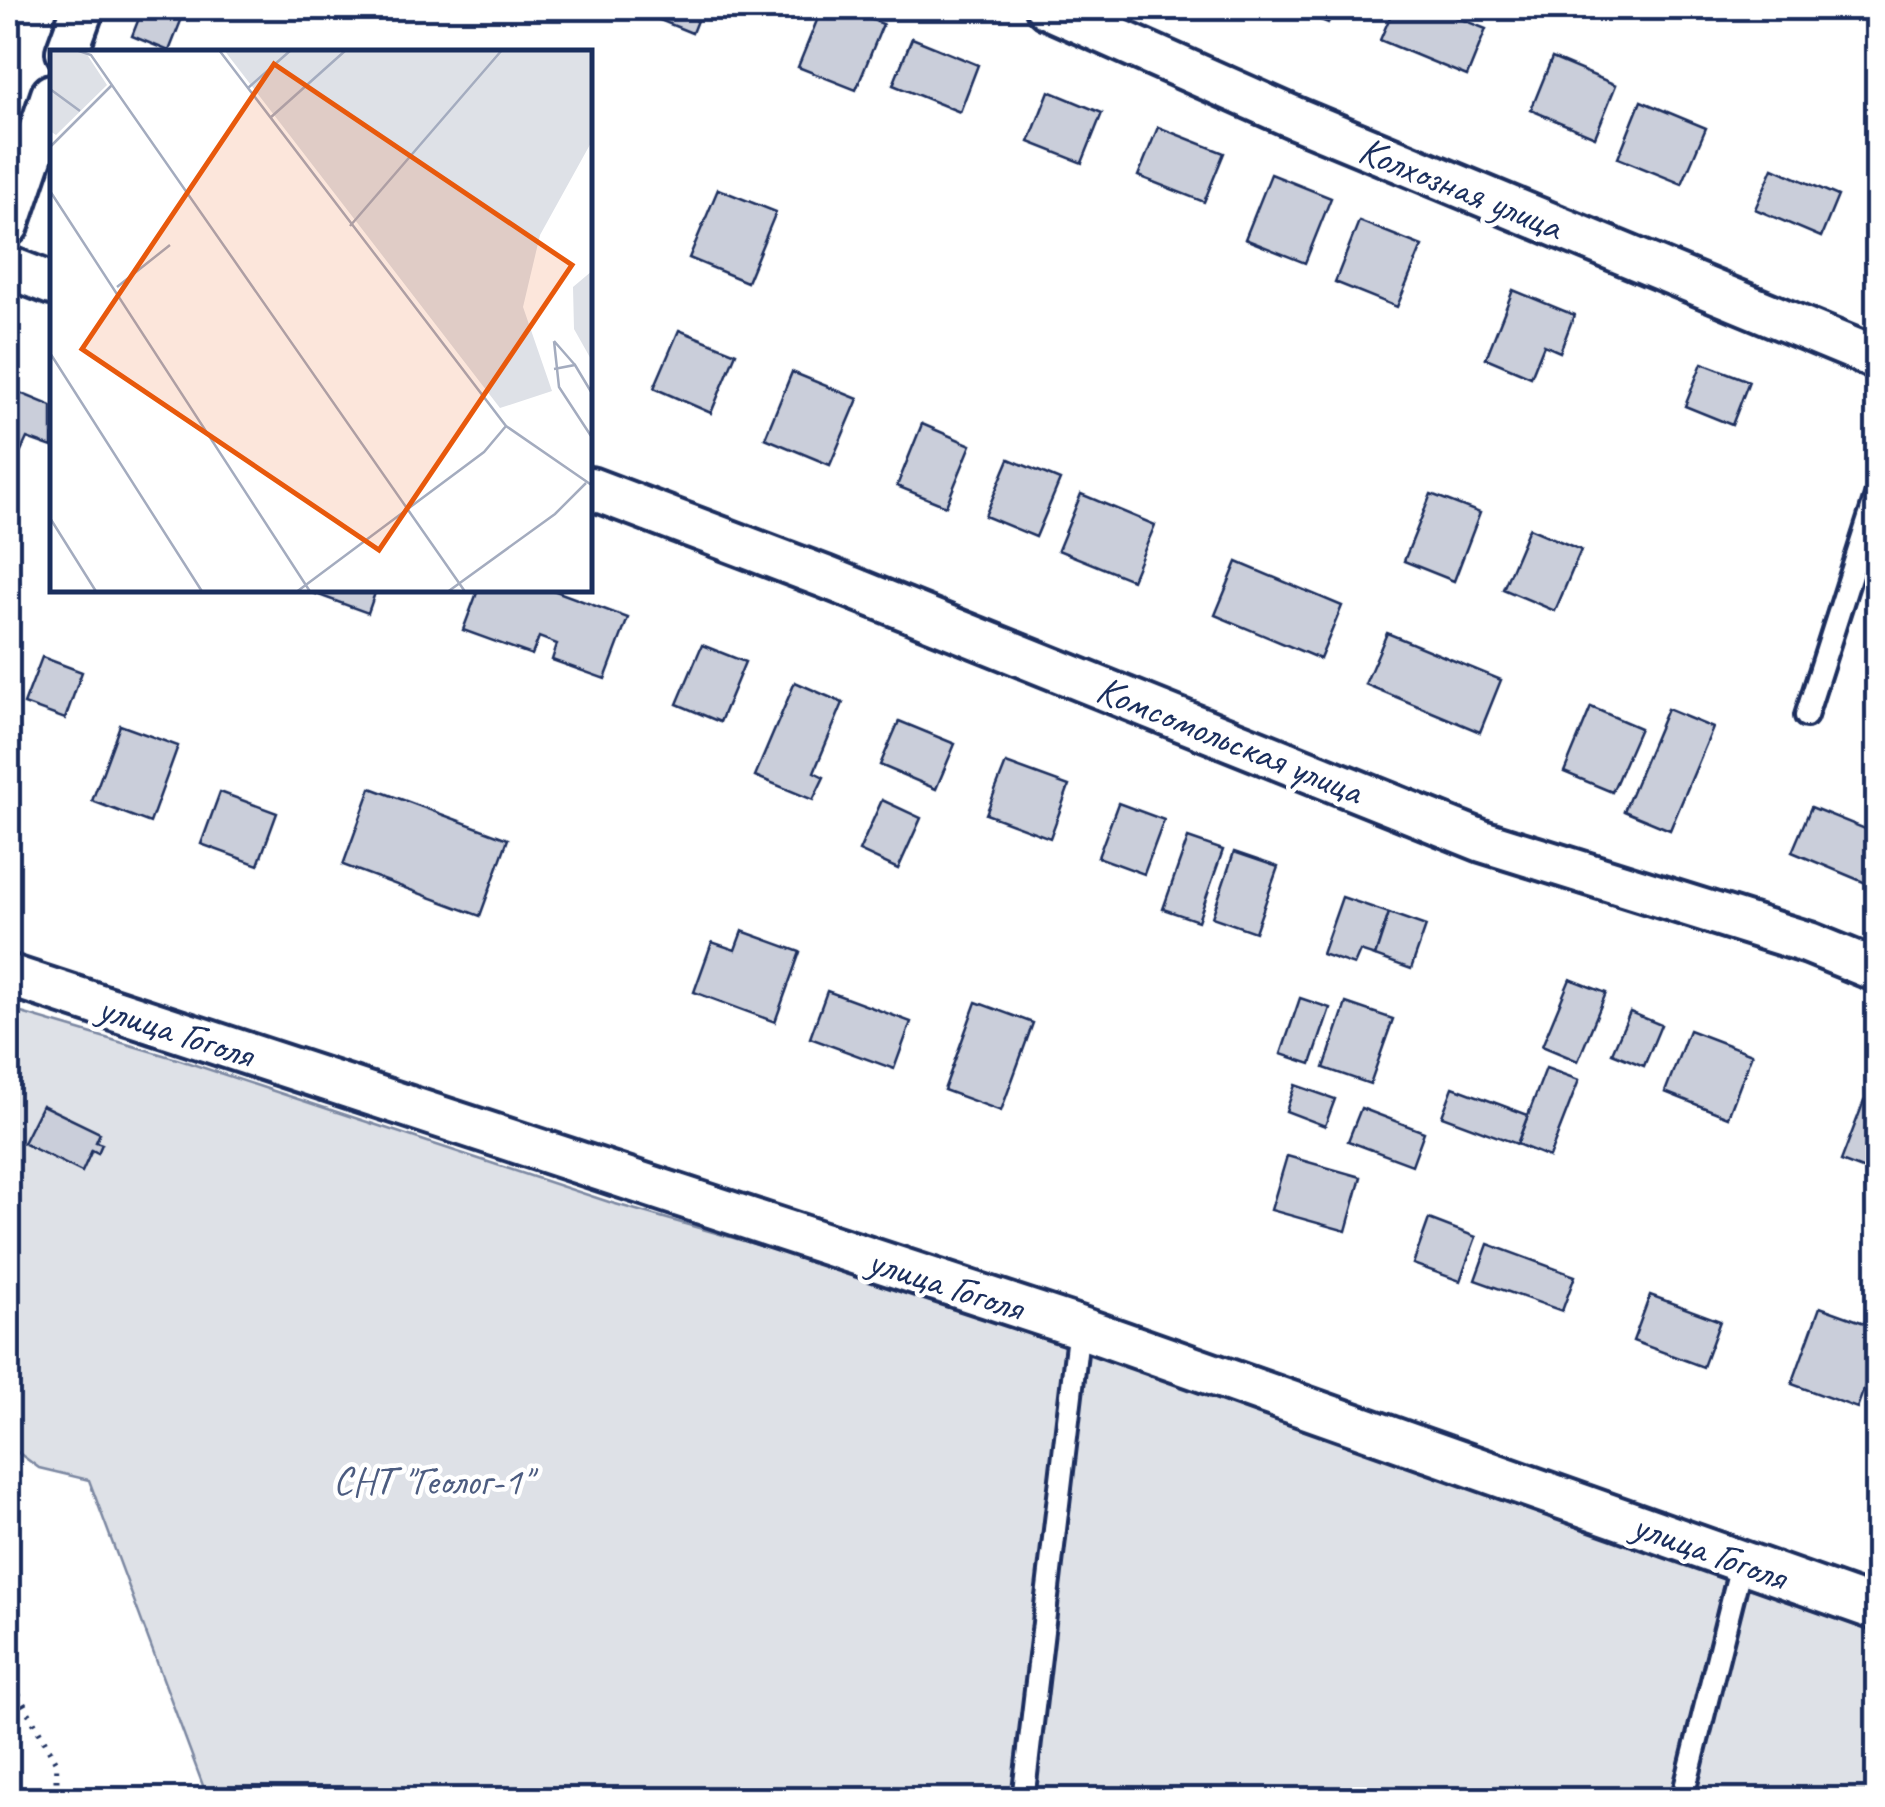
<svg xmlns="http://www.w3.org/2000/svg" width="1885" height="1807" viewBox="0 0 1885 1807" font-family="Caveat,sans-serif">
  <rect width="100%" height="100%" fill="#fff"/>
  <filter id="ink" filterUnits="userSpaceOnUse"><feTurbulence type="fractalNoise" baseFrequency=".01" numOctaves="2"/><feDisplacementMap in="SourceGraphic" scale="20" xChannelSelector="R" yChannelSelector="G"/><feConvolveMatrix kernelMatrix="1 2 1 2 8 2 1 2 1" color-interpolation-filters="sRGB"/></filter>
  <g filter="url(#ink)">
    <polygon fill="#dee1e7" stroke="#7c88a2" stroke-width="2.5" points="8,1009 177,1059 612,1203 1099,1343 1877,1628 1877,1799 208,1799 89,1480 39,1468 8,1445"/>
    <g fill="#caceda" stroke="#1b2f5e" stroke-width="2.5">
      <polygon points="143,8 186,8 169,51 132,36"/>
      <polygon points="653,8 702,8 692,33 650,16"/>
      <polygon points="822,8 841,8 883,24 856,90 798,67"/>
      <polygon points="1290,8 1335,8 1328,23"/>
      <polygon points="1394,8 1433,8 1486,29 1467,76 1380,40"/>
      <polygon points="912,38 978,65 960,112 893,85"/>
      <polygon points="1552,58 1616,85 1595,137 1531,110"/>
      <polygon points="1049,91 1102,113 1082,163 1029,142"/>
      <polygon points="1641,101 1706,128 1682,184 1618,158"/>
      <polygon points="1158,127 1224,153 1204,202 1138,176"/>
      <polygon points="1773,168 1838,196 1821,237 1755,209"/>
      <polygon points="1271,174 1331,198 1305,263 1245,239"/>
      <polygon points="718,189 776,212 747,282 689,258"/>
      <polygon points="1359,221 1422,246 1397,307 1335,282"/>
      <polygon points="1513,290 1574,315 1560,352 1544,345 1531,377 1486,358"/>
      <polygon points="679,330 736,353 711,413 654,388"/>
      <polygon points="1702,363 1749,381 1732,425 1685,406"/>
      <polygon points="792,372 858,399 830,465 765,438"/>
      <polygon points="8,388 52,406 52,447 27,438 21,451 8,446"/>
      <polygon points="922,424 971,445 946,506 897,486"/>
      <polygon points="1009,459 1060,480 1036,537 985,516"/>
      <polygon points="1081,494 1155,525 1132,580 1058,550"/>
      <polygon points="1431,494 1480,513 1454,581 1404,561"/>
      <polygon points="1529,528 1581,550 1555,611 1503,589"/>
      <polygon points="1237,562 1342,606 1320,659 1215,615"/>
      <polygon points="305,590 376,590 368,613"/>
      <polygon points="478,590 553,590 628,618 605,679 552,660 557,644 539,637 532,655 463,630"/>
      <polygon points="1387,633 1501,680 1480,732 1365,684"/>
      <polygon points="702,645 745,662 720,722 677,704"/>
      <polygon points="42,657 82,672 65,719 24,704"/>
      <polygon points="795,682 843,703 814,772 824,777 813,800 755,776"/>
      <polygon points="1591,707 1640,728 1612,792 1564,772"/>
      <polygon points="1667,709 1713,728 1670,830 1624,811"/>
      <polygon points="899,721 955,744 936,789 880,765"/>
      <polygon points="120,725 178,746 150,823 92,801"/>
      <polygon points="1006,763 1069,786 1050,838 986,814"/>
      <polygon points="371,788 508,839 480,916 343,865"/>
      <polygon points="220,792 277,813 258,865 201,844"/>
      <polygon points="882,800 921,818 898,869 859,851"/>
      <polygon points="1118,803 1164,820 1144,874 1098,857"/>
      <polygon points="1811,807 1878,834 1878,888 1792,852"/>
      <polygon points="1188,838 1223,850 1198,921 1163,909"/>
      <polygon points="1234,852 1278,867 1255,932 1212,917"/>
      <polygon points="1342,897 1389,913 1375,956 1360,951 1354,965 1322,954"/>
      <polygon points="1389,913 1426,926 1411,969 1375,956"/>
      <polygon points="742,931 800,952 775,1022 694,992 712,942 735,950"/>
      <polygon points="1570,979 1606,993 1578,1061 1542,1046"/>
      <polygon points="827,991 911,1022 894,1069 810,1038"/>
      <polygon points="1300,998 1330,1008 1311,1064 1281,1054"/>
      <polygon points="976,1002 1033,1023 1001,1111 944,1090"/>
      <polygon points="1346,1003 1393,1019 1370,1084 1324,1068"/>
      <polygon points="1630,1012 1661,1025 1644,1066 1612,1053"/>
      <polygon points="1689,1030 1752,1054 1728,1117 1665,1092"/>
      <polygon points="1546,1068 1579,1080 1549,1157 1517,1144"/>
      <polygon points="1295,1085 1335,1099 1325,1126 1286,1111"/>
      <polygon points="1453,1087 1528,1115 1517,1144 1442,1116"/>
      <polygon points="1864,1101 1878,1106 1878,1175 1841,1161"/>
      <polygon points="42,1105 100,1133 96,1142 102,1144 98,1153 92,1150 82,1172 23,1143"/>
      <polygon points="1361,1108 1424,1132 1412,1165 1348,1141"/>
      <polygon points="1287,1156 1361,1177 1346,1231 1271,1210"/>
      <polygon points="1429,1219 1476,1237 1460,1281 1413,1264"/>
      <polygon points="1488,1244 1575,1276 1562,1311 1475,1280"/>
      <polygon points="1650,1295 1720,1321 1703,1367 1633,1341"/>
      <polygon points="1820,1307 1878,1328 1878,1351 1857,1408 1792,1384"/>
    </g>
    <g fill="none" stroke-linecap="round" stroke-linejoin="round">
      <g stroke="#1b2f5e" stroke-width="28">
        <g id="lane">
          <polyline points="1806,716 1878,490"/>
          <polyline points="1023,1800 1079,1327"/>
          <polyline points="1682,1800 1742,1561"/>
        </g>
      </g>
      <g stroke="#1b2f5e" stroke-width="48">
        <g id="street">
          <polyline points="1047,8 1295,118 1878,359"/>
          <polyline points="67,52 83,8"/>
          <polyline points="8,225 52,95"/>
          <polyline points="8,267 52,284"/>
          <polyline points="590,488 825,577 1482,841 1809,943 1878,971"/>
          <polyline points="8,975 1079,1327 1878,1610"/>
        </g>
      </g>
      <polyline stroke="#1b2f5e" stroke-width="6" stroke-dasharray="2.5 8" stroke-linecap="butt" points="8,1676 56,1762 57,1800"/>
      <use href="#lane" stroke="#fff" stroke-width="20"/>
      <use href="#street" stroke="#fff" stroke-width="40"/>
    </g>
  </g>
  <g text-anchor="middle" stroke-width="9" stroke-linejoin="round" paint-order="stroke">
    <g font-size="40" fill="#1b2f5e" stroke="#fff">
      <text transform="translate(1461 187) rotate(22)" y="14">Колхозная улица</text>
      <text transform="translate(1230 739) rotate(22)" y="14">Комсомольская улица</text>
      <text transform="translate(176 1030) rotate(18)" y="14">улица Гоголя</text>
      <text transform="translate(946 1283) rotate(18)" y="14">улица Гоголя</text>
      <text transform="translate(1710 1550) rotate(20)" y="14">улица Гоголя</text>
    </g>
    <g font-size="40" fill="#4c5c80" stroke="#fff">
      <text x="432" y="1494">СНТ "Геолог-1"</text>
    </g>
  </g>
  <g transform="translate(50 50)">
    <rect width="542" height="542" fill="#fff"/>
    <path d="M0 0H34L57 35 6 85 0 81ZM174 0H542V91L490 185 473 257 502 341 450 358ZM542 221V311L524 279 523 237Z" fill="#dee1e7"/>
    <path fill="none" stroke="#a4acbf" stroke-width="2.5" d="M26 0 41 5 416 543M169 0 456 376 543 436M198 38 241 0M0 39 30 61M220 68 296 0M0 97 62 35M0 141 261 543M300 176 452 0M67 237 120 195M504 291 509 337 543 389M504 291 525 315M0 303 153 543M504 319 525 315 543 345M0 468 47 543M245 543 434 402 456 376M396 543 505 464 536 433"/>
    <path fill="#e8590c" fill-opacity="0.15" stroke="#e8590c" stroke-width="5" d="M224 14 522 215 329 500 32 299Z"/>
    <rect width="542" height="542" fill="none" stroke="#1b2f5e" stroke-width="5"/>
  </g>
  <rect width="1885" height="1807" fill="none" stroke="#fff" stroke-width="40"/>
  <rect x="20" y="20" width="1845" height="1767" fill="none" stroke="#1b2f5e" stroke-width="4" filter="url(#ink)"/>
</svg>
